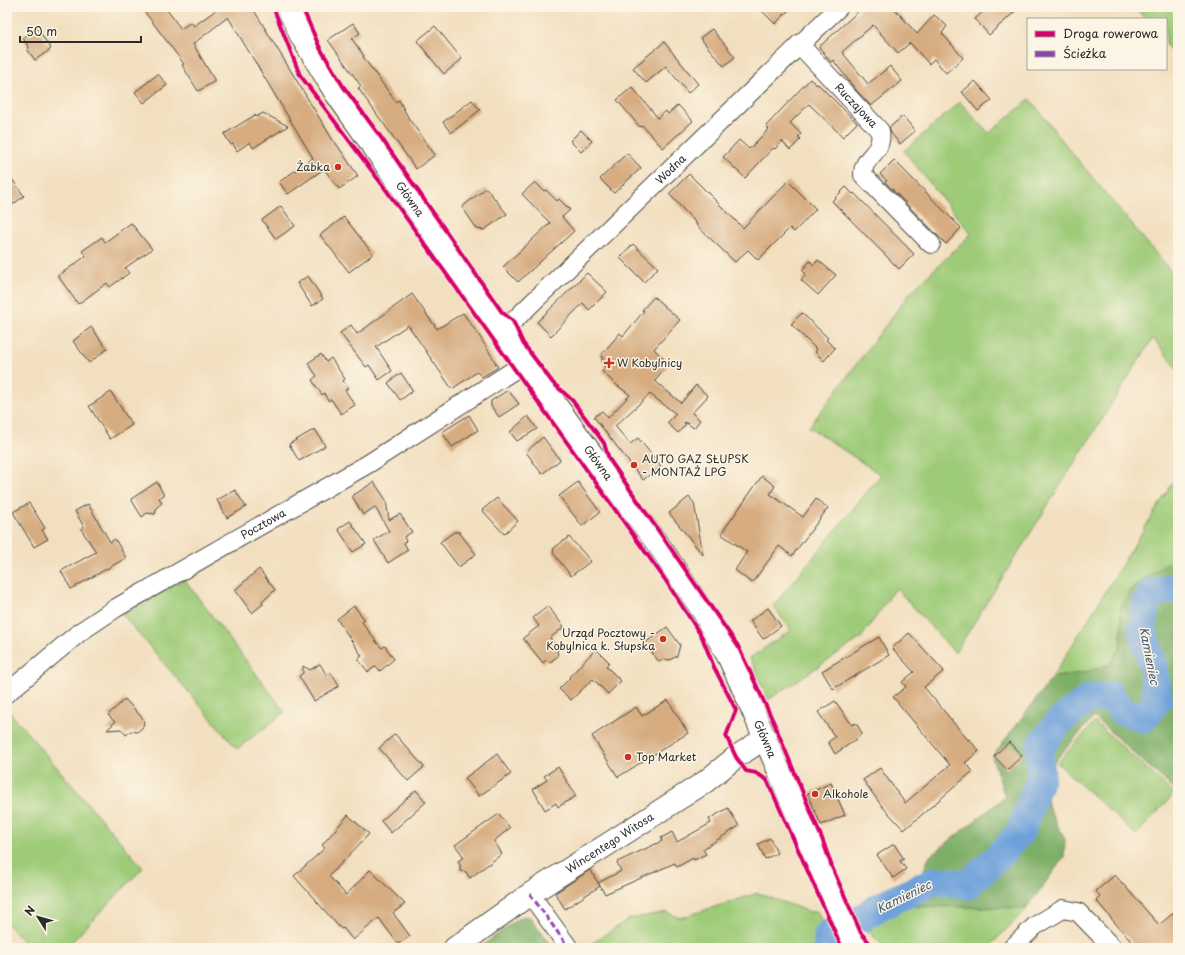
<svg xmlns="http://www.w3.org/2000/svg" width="1185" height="955" viewBox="0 0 1185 955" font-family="'Playpen Sans',sans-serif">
  <rect width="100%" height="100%" fill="#fcf5e5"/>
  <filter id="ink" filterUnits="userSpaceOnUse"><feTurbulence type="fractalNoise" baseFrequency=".025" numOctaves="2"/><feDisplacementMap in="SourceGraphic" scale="8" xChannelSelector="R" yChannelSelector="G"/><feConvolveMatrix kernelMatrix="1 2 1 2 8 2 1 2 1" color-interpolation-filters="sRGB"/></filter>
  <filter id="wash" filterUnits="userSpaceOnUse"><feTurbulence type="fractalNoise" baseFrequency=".012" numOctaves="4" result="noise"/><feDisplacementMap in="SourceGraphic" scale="16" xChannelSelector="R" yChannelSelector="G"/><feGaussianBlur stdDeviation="0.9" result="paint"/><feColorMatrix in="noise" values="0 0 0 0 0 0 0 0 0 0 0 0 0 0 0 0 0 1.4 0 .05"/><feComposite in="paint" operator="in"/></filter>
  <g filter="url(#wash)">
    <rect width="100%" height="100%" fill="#f2dfbf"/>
    <g fill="#9ecb78" stroke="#647b52">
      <polygon points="1135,7 1178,7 1178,60 1166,45 1166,19 1145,19"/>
      <polygon points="1030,99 1072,153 1178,280 1178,370 1153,338 955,653 896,588 861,638 768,700 750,658 791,630 773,606 881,475 809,427 910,293 971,234 904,151 960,102 989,133"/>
      <polygon points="1178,474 1178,559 1164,565 1120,608 1122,626 1120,648 1110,664 1090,671 1052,678"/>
      <polygon points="184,579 285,712 237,749 122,614"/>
      <polygon points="7,709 143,868 66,948 29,948 7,924"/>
      <polygon points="1095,722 1174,794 1136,835 1057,763"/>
      <polygon points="920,878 910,906 1027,908 988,948 885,948 868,931 856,906"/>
      <polygon points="758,893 810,912 817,911 834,948 585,948 629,919 667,912 680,918"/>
    </g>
    <g fill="#7eaf68" stroke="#546d4a">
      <polygon points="1178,559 1178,793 1094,717 1053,763 1046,794 1049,809 1065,840 1064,857 1027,908 910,906 929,857 1005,797 992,757 1052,678 1090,671 1110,664 1120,648 1122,626 1120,608 1129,591 1164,565"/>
      <polygon points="524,916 530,917 554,948 480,948 517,919"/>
    </g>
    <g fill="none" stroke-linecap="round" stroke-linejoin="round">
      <g stroke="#6ea1da" stroke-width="29">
        <polyline points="864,917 877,908 934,881 950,882 967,885 997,858 1020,832 1041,776 1039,748 1058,723 1088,699 1111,696 1122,711 1144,718 1158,699 1153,666 1142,628 1146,604 1152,592 1161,592 1178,586"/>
        <polyline points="828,948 828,936 830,933"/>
      </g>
    </g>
    <g id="blocks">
      <g fill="#d6ac80">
        <polygon points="141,7 165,7 181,29 191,22 194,26 220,7 252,7 334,142 335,142 358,176 339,189 324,169 288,194 279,182 313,158 228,17 193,44 215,81 198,91 182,65 184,64"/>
        <polygon points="758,7 792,7 775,24"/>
        <polygon points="863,7 893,7 917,34 934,15 947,26 942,33 963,58 946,73 934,59 929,64 910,43 898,53 873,25 842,52 868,84 890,66 902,81 871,106 856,90 833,60 831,62 819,47"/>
        <polygon points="988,7 1020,7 989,35 975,19"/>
        <polygon points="353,23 360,33 352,39 364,56 363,57 396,102 399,100 409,119 435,155 416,169 358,88 361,86 328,40"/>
        <polygon points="435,26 462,59 444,74 417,41"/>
        <polygon points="37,28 51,49 35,60 27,49 29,48 23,38"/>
        <polygon points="712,29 735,57 724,66 700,38"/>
        <polygon points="664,42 698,84 688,93 666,66 646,83 633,68"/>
        <polygon points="158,74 167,85 144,103 135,92"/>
        <polygon points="810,79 817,85 818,84 857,123 843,137 809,104 790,123 801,134 798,137 801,139 790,150 782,141 775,149 773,148 745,178 723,157 739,140 749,149 769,129 766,126"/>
        <polygon points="975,81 992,100 978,111 962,92"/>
        <polygon points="632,87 658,118 666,111 668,114 678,105 693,121 663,148 642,125 640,127 617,100"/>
        <polygon points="472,100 480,110 451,133 443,122"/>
        <polygon points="263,113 288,126 253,148 250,142 237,151 233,144 231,145 224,134 255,115 256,117"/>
        <polygon points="903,116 915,131 900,144 891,133 889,128"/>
        <polygon points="581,130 592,141 581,152 570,141"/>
        <polygon points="627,153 641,168 614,193 600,179"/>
        <polygon points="894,160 961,228 946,244 885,182 887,181 880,174"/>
        <polygon points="7,172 24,196 7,209"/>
        <polygon points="689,174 743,228 788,181 816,209 794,232 790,228 758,260 748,250 735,262 696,225 697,224 669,194"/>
        <polygon points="535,182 544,191 546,190 557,201 559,199 570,210 562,217 574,231 518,282 503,267 550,223 522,194"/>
        <polygon points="846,187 853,194 854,193 914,254 899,269 832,201"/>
        <polygon points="486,188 507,214 484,230 477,229 462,207"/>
        <polygon points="281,206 295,226 276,239 262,220"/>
        <polygon points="344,217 373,254 349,272 320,235"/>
        <polygon points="131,223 152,249 125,268 129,273 110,287 107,283 78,304 58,276 86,256 82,251 102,237 105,242"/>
        <polygon points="633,244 658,268 644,282 620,258"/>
        <polygon points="818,260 836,275 818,295 801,280 806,274 802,270 810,261 814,265"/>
        <polygon points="587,273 607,292 589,310 583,303 551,336 537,322"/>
        <polygon points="308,276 323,299 312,306 297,283"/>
        <polygon points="412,294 437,329 463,313 480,337 496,363 495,363 498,367 482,377 477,372 452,389 408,325 376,347 392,371 379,380 369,365 366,367 340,333 351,325 357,334"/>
        <polygon points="654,297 680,320 654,349 669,364 655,381 681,403 696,385 708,396 692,413 700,420 694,428 685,422 684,423 686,424 678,433 667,423 676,414 650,394 615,426 630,444 638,438 661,466 643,480 594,417 602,411 608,418 630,395 614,383 602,371 605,368 601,355 620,333 623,336 644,311 642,310"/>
        <polygon points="802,313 828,338 826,340 835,348 824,361 815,352 817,350 791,324"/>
        <polygon points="91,327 107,349 89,363 73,341"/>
        <polygon points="321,354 326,362 331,358 345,379 343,381 348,388 345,390 355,405 341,414 331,399 328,401 324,393 322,395 312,380 317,376 308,363"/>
        <polygon points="401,373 413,391 400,400 388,383"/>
        <polygon points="508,390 519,404 499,417 491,406 491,401"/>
        <polygon points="111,392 132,425 110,439 89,406"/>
        <polygon points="469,415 478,430 452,447 442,432"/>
        <polygon points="528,416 537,429 517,441 510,432"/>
        <polygon points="315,429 325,446 299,461 289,444"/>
        <polygon points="543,437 560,460 542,474 526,452"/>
        <polygon points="762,476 775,486 770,494 803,517 816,499 828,508 792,556 779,546 752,583 735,570 747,552 721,534"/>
        <polygon points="157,482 164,495 159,498 162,503 157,507 155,514 147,513 142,517 131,499"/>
        <polygon points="374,482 386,500 389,520 400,514 412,532 404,537 406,541 404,543 408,550 388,563 374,540 389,531 375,507 363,515 352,496"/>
        <polygon points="578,482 600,512 582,526 559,496"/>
        <polygon points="235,490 246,507 227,518 217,500"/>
        <polygon points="689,497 694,503 703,555 669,513"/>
        <polygon points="497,498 518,521 504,534 482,510"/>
        <polygon points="29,503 45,528 42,530 48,539 34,547 13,512"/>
        <polygon points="88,504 110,542 115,539 126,558 71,589 61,571 96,552 81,529 84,527 75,511"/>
        <polygon points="350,521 366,544 353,552 338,529"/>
        <polygon points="454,532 459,532 476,554 459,567 440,542"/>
        <polygon points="569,537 591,561 571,576 553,553 554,548"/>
        <polygon points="259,569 275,590 262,602 263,604 252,613 235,590"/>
        <polygon points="354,606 365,620 362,622 378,644 382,648 385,646 394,659 380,671 376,666 368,672 358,659 362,656 337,619"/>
        <polygon points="548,606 564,627 550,638 559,649 557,651 558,656 550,662 546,660 543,663 523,638 539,626 533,618"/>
        <polygon points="768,608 781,626 763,639 750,621"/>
        <polygon points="667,627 680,645 677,656 670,660 663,659 659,662 645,643"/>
        <polygon points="909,633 944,671 924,687 968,740 969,739 979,751 965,763 973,771 904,830 881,805 863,780 880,768 905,803 950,765 893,697 906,687 902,682 914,672 892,648"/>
        <polygon points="879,637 889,655 833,689 822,671"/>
        <polygon points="596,649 609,662 606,666 621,681 608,694 593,679 571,700 559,689 570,678 569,677"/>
        <polygon points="320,664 326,674 331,673 339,686 314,701 299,676 303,673 303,666 310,670"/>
        <polygon points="125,699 144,720 143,727 137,732 131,731 126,735 121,729 107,730 115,722 108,715"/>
        <polygon points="668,700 688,733 618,777 592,736 636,707 642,716"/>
        <polygon points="835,701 852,725 856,723 862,733 858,738 835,754 828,742 835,737 818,712"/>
        <polygon points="395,734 424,767 408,781 379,748"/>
        <polygon points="1009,742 1022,756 1007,770 994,756"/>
        <polygon points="497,754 511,774 479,796 465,778"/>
        <polygon points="558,767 576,796 558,807 556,803 545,810 533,789 547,780 544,776"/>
        <polygon points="831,783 845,815 821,825 807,794"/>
        <polygon points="416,790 426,802 391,833 381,821"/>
        <polygon points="728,808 739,826 703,849 706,854 694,860 693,858 677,867 675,863 605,894 598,883 621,871 617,862 662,841 661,838 672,832 677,842 711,823 709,819"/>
        <polygon points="499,814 510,828 494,841 502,854 470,878 466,872 460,871 460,865 458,861 464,857 455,845"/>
        <polygon points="348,815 369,834 329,876 346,895 370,870 405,904 393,913 410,936 398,944 379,918 353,940 343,928 341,929 294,876 325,848 322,845"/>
        <polygon points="770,838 777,853 765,859 758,844"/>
        <polygon points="894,844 904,859 900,861 906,869 893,878 877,855"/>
        <polygon points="590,870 600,886 565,909 555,893"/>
        <polygon points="1115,875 1159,925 1178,909 1178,948 1138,948 1115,923 1096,900 1100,896 1096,891"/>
      </g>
    </g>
  </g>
  <g filter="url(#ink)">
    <use href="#blocks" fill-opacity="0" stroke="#494641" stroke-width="1"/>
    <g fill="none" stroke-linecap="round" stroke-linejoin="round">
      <g stroke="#494641" stroke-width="20">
        <g id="street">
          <path id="s1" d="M799 44 880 131C884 154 862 156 863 175L931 244"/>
          <path id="s2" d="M503 331 839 7"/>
          <path id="s3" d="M7 693 80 632 116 608 368 464 525 363"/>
          <polyline points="530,894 569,948"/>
          <polyline points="1012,948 1035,926 1063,909 1078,912 1113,948"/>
        </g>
      </g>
      <g stroke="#494641" stroke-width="24">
        <g id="secondary">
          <path id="s4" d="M455 948 530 894 705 782 736 757 765 738"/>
        </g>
      </g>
      <g stroke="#494641" stroke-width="24">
        <g id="primary">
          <path id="s5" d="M288 7 300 34 335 92 525 363 662 550 704 613 729 658 747 697 855 948"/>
        </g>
      </g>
      <use href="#street" stroke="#fff" stroke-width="18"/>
      <use href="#secondary" stroke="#fff" stroke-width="22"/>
      <use href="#primary" stroke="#fff" stroke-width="22"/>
      <polyline stroke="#8e44ad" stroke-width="3" stroke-dasharray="6 3" stroke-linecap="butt" points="530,894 569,948"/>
      <g stroke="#fcf5e5" stroke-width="6">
        <g id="cycleway">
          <polyline points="273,7 300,75 384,187 664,578 702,637 714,667 736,710 726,736 736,757 746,771 756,773 767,780 842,948"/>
          <polyline points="302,7 320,48 343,86 380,136 502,312 513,321 523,343 553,383 572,400 604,443 609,459 738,646 774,723 823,841 832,867 861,933 874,948"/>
        </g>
      </g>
      <use href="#cycleway" stroke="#d6006c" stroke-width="4"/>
    </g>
  </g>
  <g fill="#c8321e" stroke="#fcf5e5" stroke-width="1.5">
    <circle cx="338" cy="167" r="4"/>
    <path d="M607 357h4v4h4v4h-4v4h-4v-4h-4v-4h4z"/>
    <circle cx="634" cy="465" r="4"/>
    <circle cx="663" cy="639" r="4"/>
    <circle cx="628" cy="757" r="4"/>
    <circle cx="815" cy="794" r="4"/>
  </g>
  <g text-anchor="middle" stroke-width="3" stroke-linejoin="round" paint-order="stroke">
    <g font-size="11" fill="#2b2b2b" stroke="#fcf5e5">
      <text dy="4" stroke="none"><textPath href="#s1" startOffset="84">Ruczajowa</textPath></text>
      <text dy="4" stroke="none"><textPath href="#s2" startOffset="233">Wodna</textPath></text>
      <text dy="4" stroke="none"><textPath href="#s5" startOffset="228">Główna</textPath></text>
      <text dy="4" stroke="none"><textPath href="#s5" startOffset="552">Główna</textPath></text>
      <text dy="4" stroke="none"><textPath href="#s3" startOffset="308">Pocztowa</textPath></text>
      <text dy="4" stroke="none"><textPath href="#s5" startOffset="876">Główna</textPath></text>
      <text dy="4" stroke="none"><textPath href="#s4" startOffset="187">Wincentego Witosa</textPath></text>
    </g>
    <g font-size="11" fill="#2b2b2b" stroke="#fcf5e5" text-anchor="start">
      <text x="330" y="171" text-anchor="end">Żabka</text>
      <text x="617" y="367">W Kobylnicy</text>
      <text x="642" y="463">AUTO GAZ SŁUPSK<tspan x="642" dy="13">- MONTAŻ LPG</tspan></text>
      <text x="655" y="637" text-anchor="end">Urząd Pocztowy -<tspan x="655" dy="13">Kobylnica k. Słupska</tspan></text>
      <text x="636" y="761">Top Market</text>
      <text x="823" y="798">Alkohole</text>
    </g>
    <g font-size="12" font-style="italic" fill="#465a71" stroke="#fcf5e5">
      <text transform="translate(1149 656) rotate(79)" y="4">Kamieniec</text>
      <text transform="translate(904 897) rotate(-26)" y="4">Kamieniec</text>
    </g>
  </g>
  <rect width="1185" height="955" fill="none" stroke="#fcf5e5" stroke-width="24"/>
  <rect x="1027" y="18" width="140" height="52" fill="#fcf5e5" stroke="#a8a49b"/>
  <rect x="1035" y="31" width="20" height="6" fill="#d6006c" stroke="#a8a49b"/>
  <text x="1063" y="38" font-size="12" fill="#2b2b2b">Droga rowerowa</text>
  <rect x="1035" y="51" width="20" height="6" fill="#8e44ad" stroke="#a8a49b"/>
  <text x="1063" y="58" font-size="12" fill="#2b2b2b">Ścieżka</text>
  <g transform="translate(38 917) rotate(307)" stroke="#fcf5e5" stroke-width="3" paint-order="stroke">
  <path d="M0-3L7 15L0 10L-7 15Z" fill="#2b2b2b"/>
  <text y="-6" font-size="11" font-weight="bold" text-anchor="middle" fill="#2b2b2b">N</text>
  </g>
  <path d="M20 36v6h121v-6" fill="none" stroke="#2b2b2b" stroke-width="2"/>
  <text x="26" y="36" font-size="12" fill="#2b2b2b" stroke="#fcf5e5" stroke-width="3" paint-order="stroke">50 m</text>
</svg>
